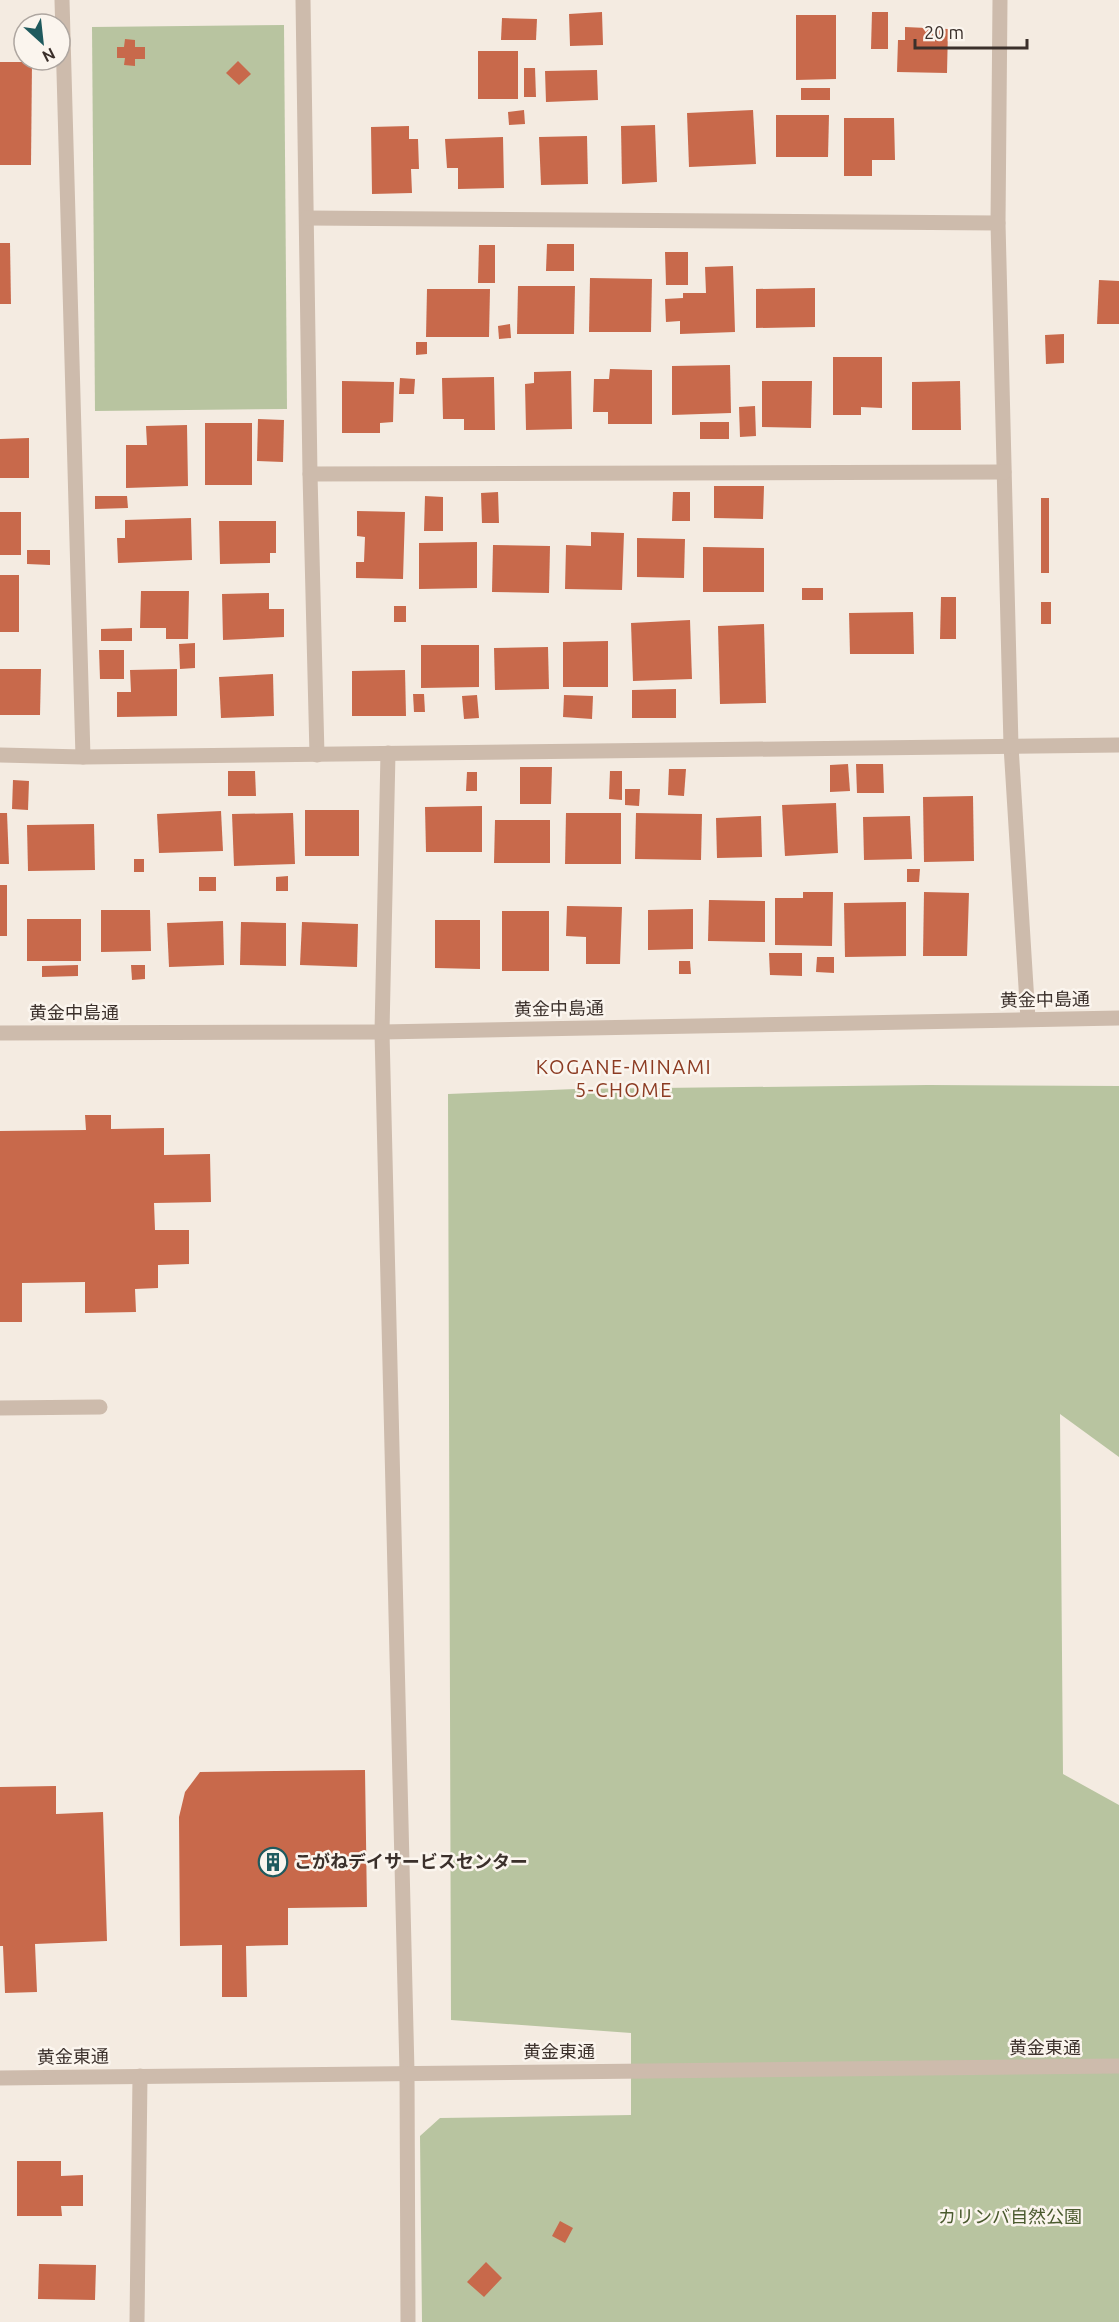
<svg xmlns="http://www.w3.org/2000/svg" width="1119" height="2322" viewBox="0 0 1119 2322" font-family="Ubuntu,'Noto Sans JP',sans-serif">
  <rect width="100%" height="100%" fill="#f4ebe1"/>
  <g fill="#b8c4a0">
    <polygon points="284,25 287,409 95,411 92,27"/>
    <polygon points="928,1085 1119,1086 1119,1457 1060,1414 1063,1774 1119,1805 1119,2322 422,2322 420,2136 440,2118 631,2115 631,2033 451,2020 448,1094 575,1089"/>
  </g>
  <g fill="#c8694b">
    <polygon points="602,12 603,45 570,46 569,14"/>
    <polygon points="872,12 888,12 888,49 871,49"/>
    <polygon points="796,15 836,15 836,79 796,80"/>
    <polygon points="502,18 537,19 536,40 501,40"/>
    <polygon points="905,27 948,29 947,73 897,72 898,40 905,40"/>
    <polygon points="125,39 135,40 135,47 145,47 145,59 135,59 135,66 124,65 125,58 117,58 117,47 124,47"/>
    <rect x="478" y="51" width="40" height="48"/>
    <polygon points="238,61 251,74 239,85 226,73"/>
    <polygon points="0,62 32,62 31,165 0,165"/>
    <polygon points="524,68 535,68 536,97 524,97"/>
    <polygon points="597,70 598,100 546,102 545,71"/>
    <rect x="801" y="88" width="29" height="12"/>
    <polygon points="524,110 525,124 509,125 508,112"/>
    <polygon points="753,110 756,164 689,167 687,113"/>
    <polygon points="776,115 829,115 828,157 776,157"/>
    <polygon points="844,118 894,118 895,160 872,160 872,176 844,176"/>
    <polygon points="655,125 657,182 622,184 621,126"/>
    <polygon points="409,126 409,139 418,139 419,169 411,169 412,193 372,194 371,127"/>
    <polygon points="587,136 588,184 541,185 539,137"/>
    <polygon points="503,137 504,188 458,189 458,168 447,168 445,139"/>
    <polygon points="0,243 10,243 11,304 0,304"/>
    <polygon points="547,244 574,244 574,271 546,271"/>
    <polygon points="479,245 495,245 495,283 478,283"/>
    <polygon points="665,252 688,252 688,285 666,285"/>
    <polygon points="733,266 735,332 680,334 680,321 666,322 665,299 683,298 683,293 706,293 705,267"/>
    <polygon points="590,278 652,279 651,332 589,332"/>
    <polygon points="1099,280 1119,281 1119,324 1097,324"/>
    <polygon points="518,286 575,286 574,334 517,334"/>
    <polygon points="815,288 815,327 756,328 756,289"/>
    <polygon points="427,289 490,289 489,337 426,337"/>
    <polygon points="510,324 511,338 499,339 498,326"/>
    <polygon points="1064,334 1064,363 1046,364 1045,335"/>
    <polygon points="416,342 427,342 427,354 416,355"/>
    <polygon points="833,357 882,357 882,408 861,407 861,415 833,415"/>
    <polygon points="730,365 731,413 672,415 672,366"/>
    <polygon points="610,369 652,370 652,424 608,424 608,412 593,412 594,379 609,379"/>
    <polygon points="571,371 572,429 526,430 525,384 534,383 534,372"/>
    <polygon points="494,377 495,430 464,430 464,419 443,419 442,378"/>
    <polygon points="400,378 415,379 414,394 399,394"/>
    <polygon points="342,381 394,382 393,422 380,423 380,433 342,433"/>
    <polygon points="762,381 812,381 811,428 762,427"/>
    <polygon points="960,381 961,430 912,430 912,382"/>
    <polygon points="755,406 756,436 740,437 739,407"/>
    <polygon points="258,419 284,420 283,462 257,461"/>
    <rect x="700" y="422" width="29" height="17"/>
    <rect x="205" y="423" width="47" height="62"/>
    <polygon points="187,425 188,486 126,488 126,445 147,445 146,426"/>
    <polygon points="29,438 29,478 0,478 0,439"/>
    <polygon points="714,486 764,486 763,519 714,518"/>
    <polygon points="498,492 499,523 482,523 481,493"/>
    <polygon points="673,492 690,492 690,521 672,521"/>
    <polygon points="95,496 127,496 128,508 95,509"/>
    <polygon points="425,496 443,497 443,531 424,531"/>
    <rect x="1041" y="498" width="8" height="75"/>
    <polygon points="357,511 405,512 403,579 356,578 356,562 364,562 365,537 357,536"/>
    <rect x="0" y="512" width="21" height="43"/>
    <polygon points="191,518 192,560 118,563 117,538 125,538 125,520"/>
    <polygon points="219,521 276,521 276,553 270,553 270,563 220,564"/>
    <polygon points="591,532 624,533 622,590 565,589 566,545 591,546"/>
    <polygon points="637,538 685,539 684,578 637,577"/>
    <polygon points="477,542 477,588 419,589 419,543"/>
    <polygon points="493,545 550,546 549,593 492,592"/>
    <polygon points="703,547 764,548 764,592 703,592"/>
    <polygon points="27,550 50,550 50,565 27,564"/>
    <rect x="0" y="575" width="19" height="57"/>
    <rect x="802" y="588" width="21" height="12"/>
    <polygon points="141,591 189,591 188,639 166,639 166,628 140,628"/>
    <polygon points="269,593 269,609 284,609 284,637 223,640 222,594"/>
    <polygon points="941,597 956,597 956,639 940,639"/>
    <rect x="1041" y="602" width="10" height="22"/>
    <rect x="394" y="606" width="12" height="16"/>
    <polygon points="913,612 914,654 850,654 849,613"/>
    <polygon points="690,620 692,679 633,681 631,623"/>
    <polygon points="764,624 766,703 720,704 718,626"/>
    <polygon points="132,628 132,641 101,641 101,629"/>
    <polygon points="608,641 608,687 563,687 563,642"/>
    <polygon points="195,643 195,668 180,669 179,644"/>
    <polygon points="421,645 479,645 479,687 421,688"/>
    <polygon points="548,647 549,689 495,690 494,648"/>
    <polygon points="99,650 124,650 124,679 100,679"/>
    <polygon points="0,669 41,669 40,715 0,715"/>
    <polygon points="177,669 177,716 117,717 117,692 131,692 130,670"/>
    <polygon points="405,670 406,716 352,716 352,671"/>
    <polygon points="273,674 274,716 221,718 219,677"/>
    <polygon points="676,689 676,718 632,718 632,690"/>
    <polygon points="413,694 424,694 425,712 414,712"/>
    <polygon points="477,695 479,718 464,719 462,696"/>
    <polygon points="564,695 593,696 592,719 563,717"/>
    <polygon points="848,764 850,791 830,792 830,765"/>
    <polygon points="856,764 883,764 884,793 857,793"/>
    <polygon points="520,767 552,767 551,804 520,804"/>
    <polygon points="669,769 686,769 684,796 668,795"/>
    <polygon points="228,771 255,771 256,796 228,796"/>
    <polygon points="610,771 622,771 622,800 609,799"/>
    <polygon points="467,772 477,772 477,791 466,791"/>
    <polygon points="13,780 29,781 28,810 12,809"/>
    <polygon points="625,789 640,789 639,806 625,805"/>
    <polygon points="973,796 974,861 924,862 923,797"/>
    <polygon points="836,803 838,853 785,856 782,805"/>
    <polygon points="482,806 482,852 426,852 425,807"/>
    <rect x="305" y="810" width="54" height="46"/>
    <polygon points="221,811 223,851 159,853 157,814"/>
    <polygon points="0,813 7,813 9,864 0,864"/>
    <polygon points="293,813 295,864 234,866 232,814"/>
    <polygon points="566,813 621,813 621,864 565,864"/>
    <polygon points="636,813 702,814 701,860 635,859"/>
    <polygon points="761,816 762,857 717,858 716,818"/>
    <polygon points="910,816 912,859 864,860 863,817"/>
    <polygon points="495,820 550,820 550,863 494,863"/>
    <polygon points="94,824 95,870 28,871 27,825"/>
    <rect x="134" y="859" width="10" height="13"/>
    <polygon points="907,869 920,869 919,882 907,882"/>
    <polygon points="288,876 288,891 276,891 276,877"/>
    <rect x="199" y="877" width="17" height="14"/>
    <rect x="0" y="885" width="7" height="51"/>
    <polygon points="803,892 833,892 832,946 775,945 775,898 803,898"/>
    <polygon points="924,892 969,893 967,956 923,956"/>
    <polygon points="709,900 765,901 765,942 708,941"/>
    <polygon points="906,902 906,956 845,957 844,903"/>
    <polygon points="567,906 622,907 620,964 586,964 586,937 566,936"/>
    <polygon points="693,909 693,949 648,950 648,910"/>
    <polygon points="101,910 150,910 151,951 101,952"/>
    <rect x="502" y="911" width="47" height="60"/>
    <rect x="27" y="919" width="54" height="42"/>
    <polygon points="435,920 480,920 480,969 435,968"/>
    <polygon points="223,921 224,965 169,967 167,923"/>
    <polygon points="241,922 286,923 286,966 240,965"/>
    <polygon points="302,922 358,924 357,967 300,965"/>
    <polygon points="769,953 802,953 802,976 770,975"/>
    <polygon points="817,957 834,957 834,973 816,972"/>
    <polygon points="679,961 690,961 691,974 679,974"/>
    <polygon points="78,965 78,976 42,977 42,966"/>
    <polygon points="131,965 145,965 145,979 132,980"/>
    <polygon points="85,1115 111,1115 111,1129 164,1128 164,1155 210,1154 211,1202 154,1203 155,1230 189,1230 189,1264 158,1265 158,1288 135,1289 136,1312 85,1313 85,1282 22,1283 22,1322 0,1322 0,1131 86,1130"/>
    <polygon points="365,1770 367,1907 288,1908 288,1945 246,1946 247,1997 222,1997 222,1945 180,1946 179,1817 185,1792 200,1772"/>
    <polygon points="56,1786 56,1814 103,1812 107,1941 35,1944 37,1992 5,1993 3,1946 0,1946 0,1787"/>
    <polygon points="17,2161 61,2161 61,2176 83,2175 83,2206 61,2206 62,2216 17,2216"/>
    <polygon points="560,2221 573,2228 565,2243 552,2236"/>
    <polygon points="486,2262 502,2278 484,2297 467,2282"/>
    <polygon points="39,2264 96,2265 95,2300 38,2299"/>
  </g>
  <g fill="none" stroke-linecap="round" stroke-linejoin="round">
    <polyline stroke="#cdbbac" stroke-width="15" points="0,1408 100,1407"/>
    <g stroke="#cdbbac" stroke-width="15">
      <polyline points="62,0 83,757"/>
      <polyline points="303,0 310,474 317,755"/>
      <polyline points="1000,0 998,223 1011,746 1028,1019"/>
      <polyline points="307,218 998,223"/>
      <polyline points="310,474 1004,472"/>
      <polyline points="388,753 382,1032 407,2072 408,2322"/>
      <polyline points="0,755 83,757 1119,745"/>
      <polyline points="137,2322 140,2076"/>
    </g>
    <g stroke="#cdbbac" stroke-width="15">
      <polyline points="0,1033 382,1032 1119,1018"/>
      <polyline points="0,2078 1119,2066"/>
    </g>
  </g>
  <defs>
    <g id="building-ring" transform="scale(1.5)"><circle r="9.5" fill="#fbf5ee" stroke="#1f5a5e" stroke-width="1.5"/><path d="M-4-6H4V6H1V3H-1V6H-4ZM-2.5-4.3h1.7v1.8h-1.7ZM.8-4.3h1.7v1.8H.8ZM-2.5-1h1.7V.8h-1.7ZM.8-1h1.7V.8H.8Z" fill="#1f5a5e"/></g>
  </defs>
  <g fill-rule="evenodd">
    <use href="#building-ring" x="273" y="1862"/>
  </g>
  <g text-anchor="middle" stroke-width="5" stroke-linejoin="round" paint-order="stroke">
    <g font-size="18" fill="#3b302b" stroke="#fbf5ee">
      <text transform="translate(1045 1000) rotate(-1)" y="6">黄金中島通</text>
      <text transform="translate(559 1009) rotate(-1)" y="6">黄金中島通</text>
      <text x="74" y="1019">黄金中島通</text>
      <text x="1045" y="2054">黄金東通</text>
      <text x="559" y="2058">黄金東通</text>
      <text transform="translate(73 2057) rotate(-1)" y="6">黄金東通</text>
    </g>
    <g font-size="18" font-weight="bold" fill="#3b302b" stroke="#fbf5ee" text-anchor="start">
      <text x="294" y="1868">こがねデイサービスセンター</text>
    </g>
    <g font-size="18" fill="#4a5a2e" stroke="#fbf5ee">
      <text x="1010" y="2223">カリンバ自然公園</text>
    </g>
    <g font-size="20" letter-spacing="1.5" fill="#8c3b22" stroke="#fbf5ee">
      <text x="624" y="1074">KOGANE-MINAMI<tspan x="624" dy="23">5-CHOME</tspan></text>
    </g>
  </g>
  <g transform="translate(42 42) rotate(153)"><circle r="28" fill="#fbf5ee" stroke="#aea6a0" stroke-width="1.5"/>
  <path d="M0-4.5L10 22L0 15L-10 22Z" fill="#1f5a5e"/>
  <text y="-9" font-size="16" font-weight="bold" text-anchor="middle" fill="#3b302b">N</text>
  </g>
  <path d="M915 39v9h112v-9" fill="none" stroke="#3b302b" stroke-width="3"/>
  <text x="924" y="39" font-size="18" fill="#3b302b" stroke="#fbf5ee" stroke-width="4.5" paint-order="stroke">20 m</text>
</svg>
